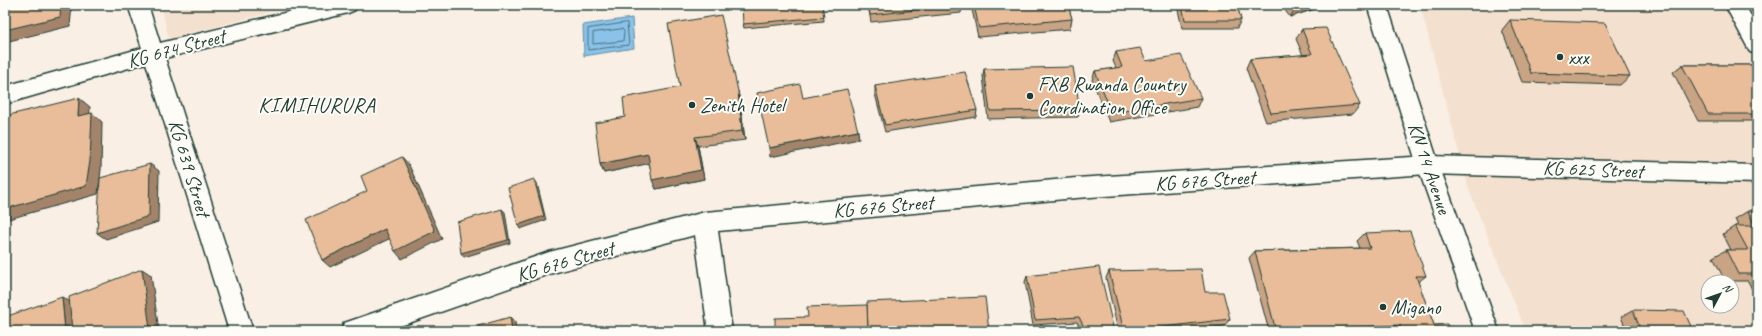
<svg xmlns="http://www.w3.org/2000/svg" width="1762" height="336" viewBox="0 0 1762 336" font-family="Caveat,sans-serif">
  <rect width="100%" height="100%" fill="#f9efe4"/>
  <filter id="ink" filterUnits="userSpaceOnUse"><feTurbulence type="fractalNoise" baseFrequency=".025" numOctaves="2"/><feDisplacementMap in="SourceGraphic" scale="8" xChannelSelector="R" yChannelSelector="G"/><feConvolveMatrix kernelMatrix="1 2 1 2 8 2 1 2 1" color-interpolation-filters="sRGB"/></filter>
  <g filter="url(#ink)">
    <g fill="#f4e0ce" fill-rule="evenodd">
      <polygon points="161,5 298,5 169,39"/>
      <path d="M1420 5H1757V331H1526L1469 190ZM1708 282H1732V306H1708Z"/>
    </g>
    <polygon fill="#8bc2e9" stroke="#608da1" points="632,18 634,48 584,56 583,25"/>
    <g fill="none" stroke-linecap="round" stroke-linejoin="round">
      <g stroke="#4a727c" stroke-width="1">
        <polygon points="627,23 629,45 588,50 588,29"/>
        <polygon points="622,29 624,31 623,41 593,44 593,33"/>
      </g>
      <g stroke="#1f3d34" stroke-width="3">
        <g id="street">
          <polygon points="128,5 148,5 160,43 317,5 358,5 355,10 348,13 165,58 253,331 229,331 146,63 5,104 5,86 142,48"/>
          <polygon points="1725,5 1745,5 1757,27 1757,54 1750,52"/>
          <polygon points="1428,156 1757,165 1757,183 1428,174 1076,198 718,231 732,331 708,331 695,235 549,274 386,331 341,331 344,323 353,320 549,252 705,212 1076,178"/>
        </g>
      </g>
      <g stroke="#1f3d34" stroke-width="3">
        <polygon id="secondary" points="1367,5 1387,5 1439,165 1499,331 1475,331 1417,165"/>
      </g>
      <use href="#street" fill="#fdfcf7" fill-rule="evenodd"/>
      <use href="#secondary" fill="#fdfcf7" fill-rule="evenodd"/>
    </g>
    <g fill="#c8a384" stroke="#1f3d34">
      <polygon points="822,5 824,21 744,28 743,24"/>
      <polygon points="868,5 962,5 961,13 871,22"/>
      <polygon points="971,5 1068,5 1072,19 1070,29 978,37"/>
      <polygon points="1075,5 1137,5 1076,7"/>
      <polygon points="1177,5 1272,5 1270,9 1238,9 1241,20 1237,28 1182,28"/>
      <polygon points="1281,5 1327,5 1290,17"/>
      <polygon points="1510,20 1630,76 1620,85 1522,82 1502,30"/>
      <polygon points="1302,29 1360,105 1353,114 1266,122 1246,68 1250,59 1303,55 1296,39"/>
      <polygon points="1116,52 1146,61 1201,98 1197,107 1109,122 1092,80 1095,71 1116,68 1113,61"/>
      <polygon points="1682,65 1757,65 1757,121 1698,121 1673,72"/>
      <polygon points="984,69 1080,110 1078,117 988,119 983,76"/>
      <polygon points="875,86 977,110 976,117 885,132 875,94"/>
      <polygon points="740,101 745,140 698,146 704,179 656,189 649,163 604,173 600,164 625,117"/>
      <polygon points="1748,211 1757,211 1757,300 1748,281 1725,281 1713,257 1726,250 1731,250 1723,234 1735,226 1738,226 1735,219"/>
      <polygon points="1365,233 1426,276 1418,282 1434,325 1450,331 1269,331 1249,258 1255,251 1360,248 1357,241"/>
      <polygon points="1109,271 1205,292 1230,319 1224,326 1182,331 1118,331 1106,278"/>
      <polygon points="1027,276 1114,331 1081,331 1077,322 1033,325 1025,282"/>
      <polygon points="1633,310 1693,331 1604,331 1605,330 1627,331 1621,317"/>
    </g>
    <g fill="#a3846b" stroke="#1f3d34">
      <polygon points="61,5 72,5 70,26 5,42 5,30"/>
      <polygon points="1308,5 1327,5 1290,17 1295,9"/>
      <polygon points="738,91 740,101 745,140 742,131"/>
      <polygon points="79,98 90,107 89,125 78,116"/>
      <polygon points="92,113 102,122 101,170 98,194 5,220 5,209"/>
      <polygon points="858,131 859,139 770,157 769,148"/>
      <polygon points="695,137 698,146 704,179 656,189 652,180"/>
      <polygon points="648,154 651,163 604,173 600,164"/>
      <polygon points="402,157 409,165 442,239 402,259 395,251"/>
      <polygon points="150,164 159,171 158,222 106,239 97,233"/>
      <polygon points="534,179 537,183 546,220 520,229 518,225"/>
      <polygon points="502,209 505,212 510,243 464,257 461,253"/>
      <polygon points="385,229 393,237 330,267 322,260"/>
      <polygon points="142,269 151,275 159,331 146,331"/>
      <polygon points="62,297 72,303 75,331 65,331"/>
      <polygon points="510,317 515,322 516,331 512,331"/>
    </g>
    <g fill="#e9bd99" stroke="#1f3d34">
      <polygon points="5,5 61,5 60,17 5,30"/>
      <polygon points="742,5 822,5 824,17 743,24"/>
      <polygon points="869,5 962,5 870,15"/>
      <polygon points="974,5 1068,5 1072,19 979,28"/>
      <polygon points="1182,5 1237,5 1241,20 1185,20"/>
      <polygon points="1292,5 1308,5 1295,9"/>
      <polygon points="721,15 738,91 742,131 695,137 701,170 652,180 648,154 600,164 595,123 625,117 623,98 680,87 668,24"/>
      <polygon points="1510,20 1605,23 1630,76 1531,73"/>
      <polygon points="1326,28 1360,105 1271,113 1250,59 1312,54 1302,29"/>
      <polygon points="1140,48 1146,61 1181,55 1201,98 1112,113 1095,71 1122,67 1116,52"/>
      <polygon points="1682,65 1757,65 1757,114 1708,114"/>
      <polygon points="1073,67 1080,110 990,111 984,69"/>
      <polygon points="965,72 977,110 885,125 875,86"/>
      <polygon points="800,84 803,98 847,89 858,131 769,148 757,93"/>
      <polygon points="79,98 78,116 92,113 90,161 86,186 5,209 5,116"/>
      <polygon points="402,157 435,231 395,251 385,229 322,260 306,220 367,191 361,176"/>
      <polygon points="150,164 149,216 97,233 100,178"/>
      <polygon points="534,179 544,216 518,225 508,188"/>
      <polygon points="502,209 508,240 461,253 457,222"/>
      <polygon points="1748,211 1757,211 1757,274 1738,274 1726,250 1748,250 1735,226 1755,226"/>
      <polygon points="1410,231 1426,276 1416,276 1434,325 1447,324 1450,331 1402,331 1400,325 1276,331 1255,251 1370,248 1365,233"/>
      <polygon points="1099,267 1114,331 1086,331 1079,317 1035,320 1027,276"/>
      <polygon points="142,269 150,329 146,331 72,331 69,297"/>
      <polygon points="1201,269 1205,292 1223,292 1230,319 1130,331 1124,331 1109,271"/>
      <polygon points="62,297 65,331 5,331 5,317"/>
      <polygon points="985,297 989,331 868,331 867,302"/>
      <polygon points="867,305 868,331 775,331 775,318 808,317 807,307"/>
      <polygon points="1633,310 1684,311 1693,331 1606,331 1605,330 1641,331"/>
      <polygon points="510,317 512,331 479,331 478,326"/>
    </g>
  </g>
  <g fill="#1f3d34" stroke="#fdfcf7" stroke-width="1.5">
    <circle cx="1560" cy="57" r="4"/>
    <circle cx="1030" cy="96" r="4"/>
    <circle cx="692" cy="105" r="4"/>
    <circle cx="1383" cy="307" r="4"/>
  </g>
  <g text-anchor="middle" stroke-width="4" stroke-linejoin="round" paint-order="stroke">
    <g font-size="20" fill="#1f3d34" stroke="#fdfcf7">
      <text transform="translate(176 48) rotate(-15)" y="7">KG 674 Street</text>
      <text transform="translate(190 168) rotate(73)" y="7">KG 639 Street</text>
      <text transform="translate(1430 168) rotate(71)" y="7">KN 14 Avenue</text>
      <text transform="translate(1593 169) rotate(2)" y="7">KG 625 Street</text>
      <text transform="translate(1205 180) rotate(-4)" y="7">KG 676 Street</text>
      <text transform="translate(883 206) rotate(-5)" y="7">KG 676 Street</text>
      <text transform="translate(565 261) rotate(-16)" y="7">KG 676 Street</text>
    </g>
    <g font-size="20" fill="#1f3d34" stroke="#fdfcf7" text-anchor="start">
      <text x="1568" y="64">xxx</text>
      <text x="1038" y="91">FXB Rwanda Country<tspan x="1038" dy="23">Coordination Office</tspan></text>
      <text x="700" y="112">Zenith Hotel</text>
      <text x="1391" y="314">Migano</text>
    </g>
    <g font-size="21" letter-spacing="1" fill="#1f3d34" stroke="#fdfcf7">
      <text x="317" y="112">KIMIHURURA</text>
    </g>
  </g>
  <rect width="1762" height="336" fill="none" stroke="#fdfcf7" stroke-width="20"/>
  <rect x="10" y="10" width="1742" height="316" fill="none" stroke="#1f3d34" stroke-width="1.5" filter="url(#ink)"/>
  <g transform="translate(1720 294) rotate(49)"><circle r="19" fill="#fdfcf7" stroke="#a4b0a9"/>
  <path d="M0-3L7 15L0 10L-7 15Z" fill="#1f3d34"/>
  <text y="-6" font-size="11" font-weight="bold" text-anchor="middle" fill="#1f3d34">N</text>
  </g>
</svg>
